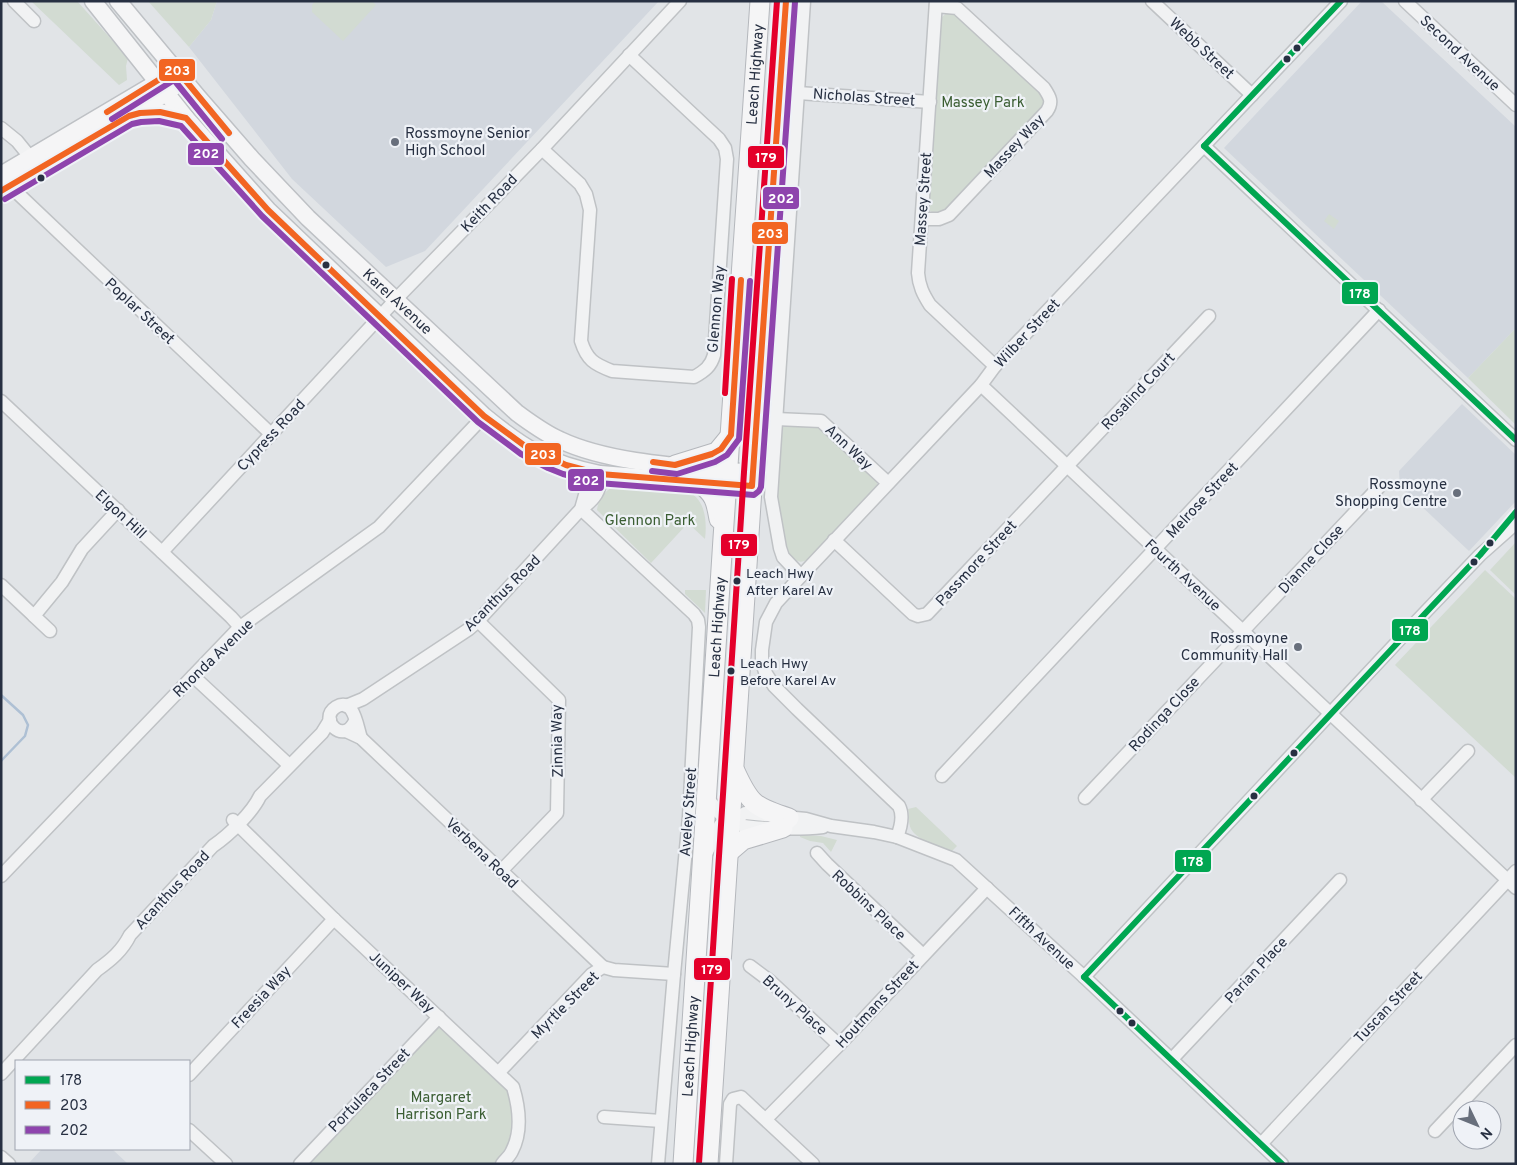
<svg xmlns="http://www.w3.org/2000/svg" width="1517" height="1165" viewBox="0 0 1517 1165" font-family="Overpass,sans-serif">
  <rect width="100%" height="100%" fill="#e1e4e7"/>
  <g fill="#d2d7de">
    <polygon points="217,1 659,1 425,251 386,267 292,179 189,47 211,20"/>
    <polygon points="1362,1 1381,1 1516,127 1516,330 1515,329 1468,378 1224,148"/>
    <polygon points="1462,404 1516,455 1516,501 1469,551 1400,486 1399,471"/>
    <polygon points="42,1149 112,1149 128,1164 28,1164"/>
  </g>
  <g fill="#d2dbd2">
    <polygon points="31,1 77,1 128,58 126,66 127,80 119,85"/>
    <polygon points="148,1 217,1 211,20 189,47"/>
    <polygon points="315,1 372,1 376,5 343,41 312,12 312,5"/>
    <path d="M952 11 1044 95 1046 101 1043 108 947 211 936 214 930 211 928 205 940 22C942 15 946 13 952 11Z"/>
    <polygon points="1329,214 1339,221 1334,229 1324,221"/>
    <polygon points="1515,329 1516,330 1516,425 1468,378"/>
    <path d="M786 425H820L877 480V485L875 491 812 557C801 565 796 562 787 553L775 496 781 429Z"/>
    <path d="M613 487 688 492C706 499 707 523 705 539L688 523 651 563 597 510C598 501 604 491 613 487Z"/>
    <polygon points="1516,542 1516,595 1490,570"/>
    <polygon points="1485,570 1516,599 1516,778 1395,665"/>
    <polygon points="685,590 706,590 705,613 685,594"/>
    <path d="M916 807 957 846 950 853C940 848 916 839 911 829 908 823 910 816 908 809Z"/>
    <polygon points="800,835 821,836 837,840 831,852 823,843 810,841 800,837"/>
    <polygon points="440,1024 508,1089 513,1118 508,1148 493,1164 307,1164"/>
  </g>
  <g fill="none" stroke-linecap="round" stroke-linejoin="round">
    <polyline stroke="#aec0d4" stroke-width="2.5" points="1,695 23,715 28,725 25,736 1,761"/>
    <g stroke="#bfc2c5" stroke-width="15">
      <g id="minor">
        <polyline points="14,1 34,21"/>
        <path d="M936 1 918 273C919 286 923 294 930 305L995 366"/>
        <polyline points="1152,1 1252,95"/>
        <polyline points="1405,1 1516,105"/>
        <polyline points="798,93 930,102"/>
        <polyline points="1,128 17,141 30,157"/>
        <polyline points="1204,146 1516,440"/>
        <path d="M542 149 580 184 586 194 590 210 581 341C587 360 594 364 612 371L694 377C705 371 711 366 714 355L727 159 725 148 719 139 629 55"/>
        <polyline points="10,186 271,434"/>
        <path d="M922 219H939L949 215 1047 111C1053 102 1050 97 1044 88L957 8 936 6"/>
        <polyline points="981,385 1516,888"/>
        <polyline points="1,401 231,617 240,627"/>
        <polyline points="776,419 821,421 888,483"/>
        <polyline points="581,509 694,614 698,620 699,627 689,817 674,974 658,1164"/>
        <polyline points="834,540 913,614 918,616 927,614 1209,316"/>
        <polyline points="162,552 400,295 542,149 680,1"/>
        <polyline points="801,576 783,557 780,548 771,497 804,1"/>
        <polyline points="1,585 34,616 62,582 82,549 118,510"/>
        <polyline points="34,616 50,631"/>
        <polyline points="478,621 559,700 557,813 501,871"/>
        <polyline points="193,676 289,765"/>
        <path d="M346 706 363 699 469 629 478 621 581 509C594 500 602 490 600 474L589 481 581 509"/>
        <path d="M355 721C344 746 317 719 336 707 354 696 357 727 361 738"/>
        <polyline points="346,731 361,738 603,967"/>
        <polyline points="942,776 1379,310"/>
        <path d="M707 797C714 806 720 817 731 822 746 830 805 829 823 827"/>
        <polyline points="1085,798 1379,487"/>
        <polyline points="1421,800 1468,751"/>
        <path d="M233 820 334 919 513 1087C519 1107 522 1132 512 1151 510 1156 505 1160 502 1164"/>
        <path d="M897 837C901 827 904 816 899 806L797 709 774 686 765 672 762 662V650L766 622 776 603 801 576 981 385 995 366 1341 1"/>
        <polyline points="817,853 827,864 923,955"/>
        <polyline points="706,854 720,825 731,822 745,813 806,819 831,826 874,832 897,837 956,860 1082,975 1282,1164"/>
        <polyline points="1,876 240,627 379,527 484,416"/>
        <polyline points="750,966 770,981 839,1045"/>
        <polyline points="1084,977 1414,624 1480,555 1516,523"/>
        <polyline points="1172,1059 1340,880"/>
        <polyline points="499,1072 592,974 603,967 614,970 674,974"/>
        <path d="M1 1074 97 970C111 960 122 951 130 935L213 846C229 835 252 813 260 796L322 733 330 720"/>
        <polyline points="189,1075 334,919"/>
        <polyline points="604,1117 661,1121"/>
        <polyline points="766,1119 839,1045 987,888"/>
        <polyline points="189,1130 226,1164"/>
        <polyline points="1435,1131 1516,1045"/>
        <polyline points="1261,1144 1516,871"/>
        <polyline points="1,1157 9,1164"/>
        <polyline points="300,1164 439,1017"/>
        <polyline points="726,1164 730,1104 733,1099 741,1097 813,1164"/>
      </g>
    </g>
    <g stroke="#bec1c5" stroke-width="19">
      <g id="major">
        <path d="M93 1 186 118 268 210 484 416C524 449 549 464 600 474L752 486"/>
        <path id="s1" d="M118 1 198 97 252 159 308 218 517 413C531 423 544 433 560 440 613 465 694 467 753 473"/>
        <polyline points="136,114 160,112 186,118"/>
        <polyline points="1,175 148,88 165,76"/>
        <polyline points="1,191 151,103 174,87"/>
      </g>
    </g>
    <g stroke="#b4b7bc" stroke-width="21">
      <g id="highway">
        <polyline points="675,465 717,452 731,435"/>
        <path d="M699 483C715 494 716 502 719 519"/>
        <path d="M735 771C750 804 754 807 789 818"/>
        <polyline points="729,852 743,840 783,828"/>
        <path id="s2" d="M683 1164 723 538 760 1"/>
        <polyline points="708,1164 753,473 763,346 786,1"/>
      </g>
    </g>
    <use href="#minor" stroke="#f1f2f3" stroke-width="12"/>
    <use href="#major" stroke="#f5f5f6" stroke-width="16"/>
    <use href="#highway" stroke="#f5f5f6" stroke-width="19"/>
    <g stroke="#eff2f7" stroke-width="10">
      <g id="bus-1">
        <polyline points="1204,146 1516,440"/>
        <polyline points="1204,146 1341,1"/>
        <polyline points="1084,977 1480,555 1516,512"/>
        <polyline points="1084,977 1282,1164"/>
      </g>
    </g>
    <g stroke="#eff2f7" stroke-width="10">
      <g id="bus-2">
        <polyline points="107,112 176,69 229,133"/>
        <polyline points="1,191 129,116 140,113 160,112 186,118 268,210 484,416 525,446 566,465 600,474 752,486 786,1"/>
        <polyline points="653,462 675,465 712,454 721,449 731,435 741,280"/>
      </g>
    </g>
    <g stroke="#eff2f7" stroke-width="10">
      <g id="bus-3">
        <polyline points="112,119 174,80 222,139"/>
        <polyline points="5,199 132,124 141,122 159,121 181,126 262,216 478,422 521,454 548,468 563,474 598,483 754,495 759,491 761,487 795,2"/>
        <polyline points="652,471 677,474 715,462 727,455 739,439 750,281"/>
      </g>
    </g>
    <g stroke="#eff2f7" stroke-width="10">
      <g id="bus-4">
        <polyline points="725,393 732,279"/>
        <polyline points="699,1163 744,472 777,1"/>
      </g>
    </g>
    <use href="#bus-1" stroke="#00a651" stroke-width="6"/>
    <use href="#bus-2" stroke="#f26522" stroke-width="6"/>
    <use href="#bus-3" stroke="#8e44ad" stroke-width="6"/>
    <use href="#bus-4" stroke="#e4002b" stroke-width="6"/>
  </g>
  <g fill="#273042" stroke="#eff2f7" stroke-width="2">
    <circle cx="1297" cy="48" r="4.5"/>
    <circle cx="1287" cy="59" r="4.5"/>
    <circle cx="41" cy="178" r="4.5"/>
    <circle cx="326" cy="265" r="4.5"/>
    <circle cx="1490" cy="543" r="4.5"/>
    <circle cx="1474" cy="562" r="4.5"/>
    <circle cx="737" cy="581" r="4.5"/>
    <circle cx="731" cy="671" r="4.5"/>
    <circle cx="1294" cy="753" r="4.5"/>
    <circle cx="1254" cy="796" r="4.5"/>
    <circle cx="1120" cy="1011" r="4.5"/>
    <circle cx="1132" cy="1023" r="4.5"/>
  </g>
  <g fill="#686f7c" stroke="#eff2f7" stroke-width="2">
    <circle cx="395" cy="142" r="5"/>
    <circle cx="1457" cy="493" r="5"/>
    <circle cx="1298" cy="647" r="5"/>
  </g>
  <g text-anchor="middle" stroke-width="4.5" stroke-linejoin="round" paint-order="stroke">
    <g font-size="14" fill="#273042" stroke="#eff2f7" text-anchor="start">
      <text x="746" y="578">Leach Hwy<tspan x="746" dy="17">After Karel Av</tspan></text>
      <text x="740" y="668">Leach Hwy<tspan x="740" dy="17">Before Karel Av</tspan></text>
    </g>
    <g font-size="15" fill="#273042" stroke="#eff2f7">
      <text transform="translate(1202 48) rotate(43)" y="5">Webb Street</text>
      <text transform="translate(1460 53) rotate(43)" y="5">Second Avenue</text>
      <text dy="5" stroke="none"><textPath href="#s2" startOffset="1092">Leach Highway</textPath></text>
      <text transform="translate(864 97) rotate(4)" y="5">Nicholas Street</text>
      <text transform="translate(1014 146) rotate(-47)" y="5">Massey Way</text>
      <text transform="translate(923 199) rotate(-86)" y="5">Massey Street</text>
      <text transform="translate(489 203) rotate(-46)" y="5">Keith Road</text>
      <text dy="5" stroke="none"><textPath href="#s1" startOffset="411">Karel Avenue</textPath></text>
      <text transform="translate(716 309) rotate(-85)" y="5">Glennon Way</text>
      <text transform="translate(140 311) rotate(43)" y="5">Poplar Street</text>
      <text transform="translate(1027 333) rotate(-47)" y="5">Wilber Street</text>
      <text transform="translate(1138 391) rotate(-47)" y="5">Rosalind Court</text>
      <text transform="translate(271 435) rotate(-47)" y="5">Cypress Road</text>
      <text transform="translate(849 447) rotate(43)" y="5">Ann Way</text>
      <text transform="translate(1202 500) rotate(-47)" y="5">Melrose Street</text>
      <text transform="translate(121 514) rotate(43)" y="5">Elgon Hill</text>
      <text transform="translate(1311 559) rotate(-47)" y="5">Dianne Close</text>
      <text transform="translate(976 563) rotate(-47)" y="5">Passmore Street</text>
      <text transform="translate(1183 575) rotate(43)" y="5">Fourth Avenue</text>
      <text transform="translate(502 593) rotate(-45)" y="5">Acanthus Road</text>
      <text dy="5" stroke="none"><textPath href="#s2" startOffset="538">Leach Highway</textPath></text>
      <text transform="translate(213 658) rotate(-44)" y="5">Rhonda Avenue</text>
      <text transform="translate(1164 714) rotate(-47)" y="5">Rodinga Close</text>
      <text transform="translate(557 741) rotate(-91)" y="5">Zinnia Way</text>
      <text transform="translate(688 812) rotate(-86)" y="5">Aveley Street</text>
      <text transform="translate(482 853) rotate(44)" y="5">Verbena Road</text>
      <text transform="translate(172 890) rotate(-47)" y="5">Acanthus Road</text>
      <text transform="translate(869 905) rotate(43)" y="5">Robbins Place</text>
      <text transform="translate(1042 938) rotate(43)" y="5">Fifth Avenue</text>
      <text transform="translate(1256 970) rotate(-47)" y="5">Parian Place</text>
      <text transform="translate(402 982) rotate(43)" y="5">Juniper Way</text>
      <text transform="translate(261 997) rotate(-47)" y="5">Freesia Way</text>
      <text transform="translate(877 1004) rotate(-47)" y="5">Houtmans Street</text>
      <text transform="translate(565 1005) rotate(-45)" y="5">Myrtle Street</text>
      <text transform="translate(795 1005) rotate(42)" y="5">Bruny Place</text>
      <text transform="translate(1388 1007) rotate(-47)" y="5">Tuscan Street</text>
      <text dy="5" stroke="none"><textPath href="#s2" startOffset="118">Leach Highway</textPath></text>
      <text transform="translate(369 1090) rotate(-46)" y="5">Portulaca Street</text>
    </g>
    <g font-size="15" fill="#3b5e33" stroke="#eff2f7">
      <text x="983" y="107">Massey Park</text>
      <text x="650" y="525">Glennon Park</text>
      <text x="441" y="1102">Margaret<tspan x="441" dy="17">Harrison Park</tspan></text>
    </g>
    <g font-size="15" fill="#273042" stroke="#eff2f7" text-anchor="end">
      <text x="405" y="138" text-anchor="start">Rossmoyne Senior<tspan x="405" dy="17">High School</tspan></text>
      <text x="1447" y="489">Rossmoyne<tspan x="1447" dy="17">Shopping Centre</tspan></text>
      <text x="1288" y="643">Rossmoyne<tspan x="1288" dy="17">Community Hall</tspan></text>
    </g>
  </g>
  <g stroke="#eff2f7" stroke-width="2">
    <rect x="158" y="58" width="38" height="24" rx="5" fill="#f26522"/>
    <rect x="187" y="142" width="38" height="24" rx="5" fill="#8e44ad"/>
    <rect x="747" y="145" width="38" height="24" rx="5" fill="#e4002b"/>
    <rect x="762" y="186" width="38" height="24" rx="5" fill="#8e44ad"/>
    <rect x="751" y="221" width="38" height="24" rx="5" fill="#f26522"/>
    <rect x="1341" y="281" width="38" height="24" rx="5" fill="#00a651"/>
    <rect x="524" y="442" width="38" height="24" rx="5" fill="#f26522"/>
    <rect x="567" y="468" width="38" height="24" rx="5" fill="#8e44ad"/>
    <rect x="720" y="533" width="38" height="24" rx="5" fill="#e4002b"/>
    <rect x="1391" y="618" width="38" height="24" rx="5" fill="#00a651"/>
    <rect x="1174" y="849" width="38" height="24" rx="5" fill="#00a651"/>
    <rect x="693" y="957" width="38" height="24" rx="5" fill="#e4002b"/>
  </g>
  <g font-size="14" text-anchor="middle" font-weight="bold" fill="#fff">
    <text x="177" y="75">203</text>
    <text x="206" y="158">202</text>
    <text x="766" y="162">179</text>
    <text x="781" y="203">202</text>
    <text x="770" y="238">203</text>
    <text x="1360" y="298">178</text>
    <text x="543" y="459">203</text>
    <text x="586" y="485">202</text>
    <text x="739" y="549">179</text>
    <text x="1410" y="635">178</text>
    <text x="1193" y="866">178</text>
    <text x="712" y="974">179</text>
  </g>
  <rect width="1517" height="1165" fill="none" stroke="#273042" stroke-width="5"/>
  <rect x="15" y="1060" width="175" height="90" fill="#eff2f7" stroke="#9fa4af"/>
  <rect x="25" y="1076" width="25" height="8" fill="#00a651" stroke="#9fa4af"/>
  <text x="60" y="1085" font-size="15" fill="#273042">178</text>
  <rect x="25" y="1101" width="25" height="8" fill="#f26522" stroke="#9fa4af"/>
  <text x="60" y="1110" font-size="15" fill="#273042">203</text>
  <rect x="25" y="1126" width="25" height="8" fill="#8e44ad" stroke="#9fa4af"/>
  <text x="60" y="1135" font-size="15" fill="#273042">202</text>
  <g transform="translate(1477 1125) rotate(133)"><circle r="24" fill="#eff2f7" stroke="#9fa4af"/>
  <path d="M0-4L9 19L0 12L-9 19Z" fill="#686f7c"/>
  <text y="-8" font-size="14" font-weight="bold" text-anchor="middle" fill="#273042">N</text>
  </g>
</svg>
